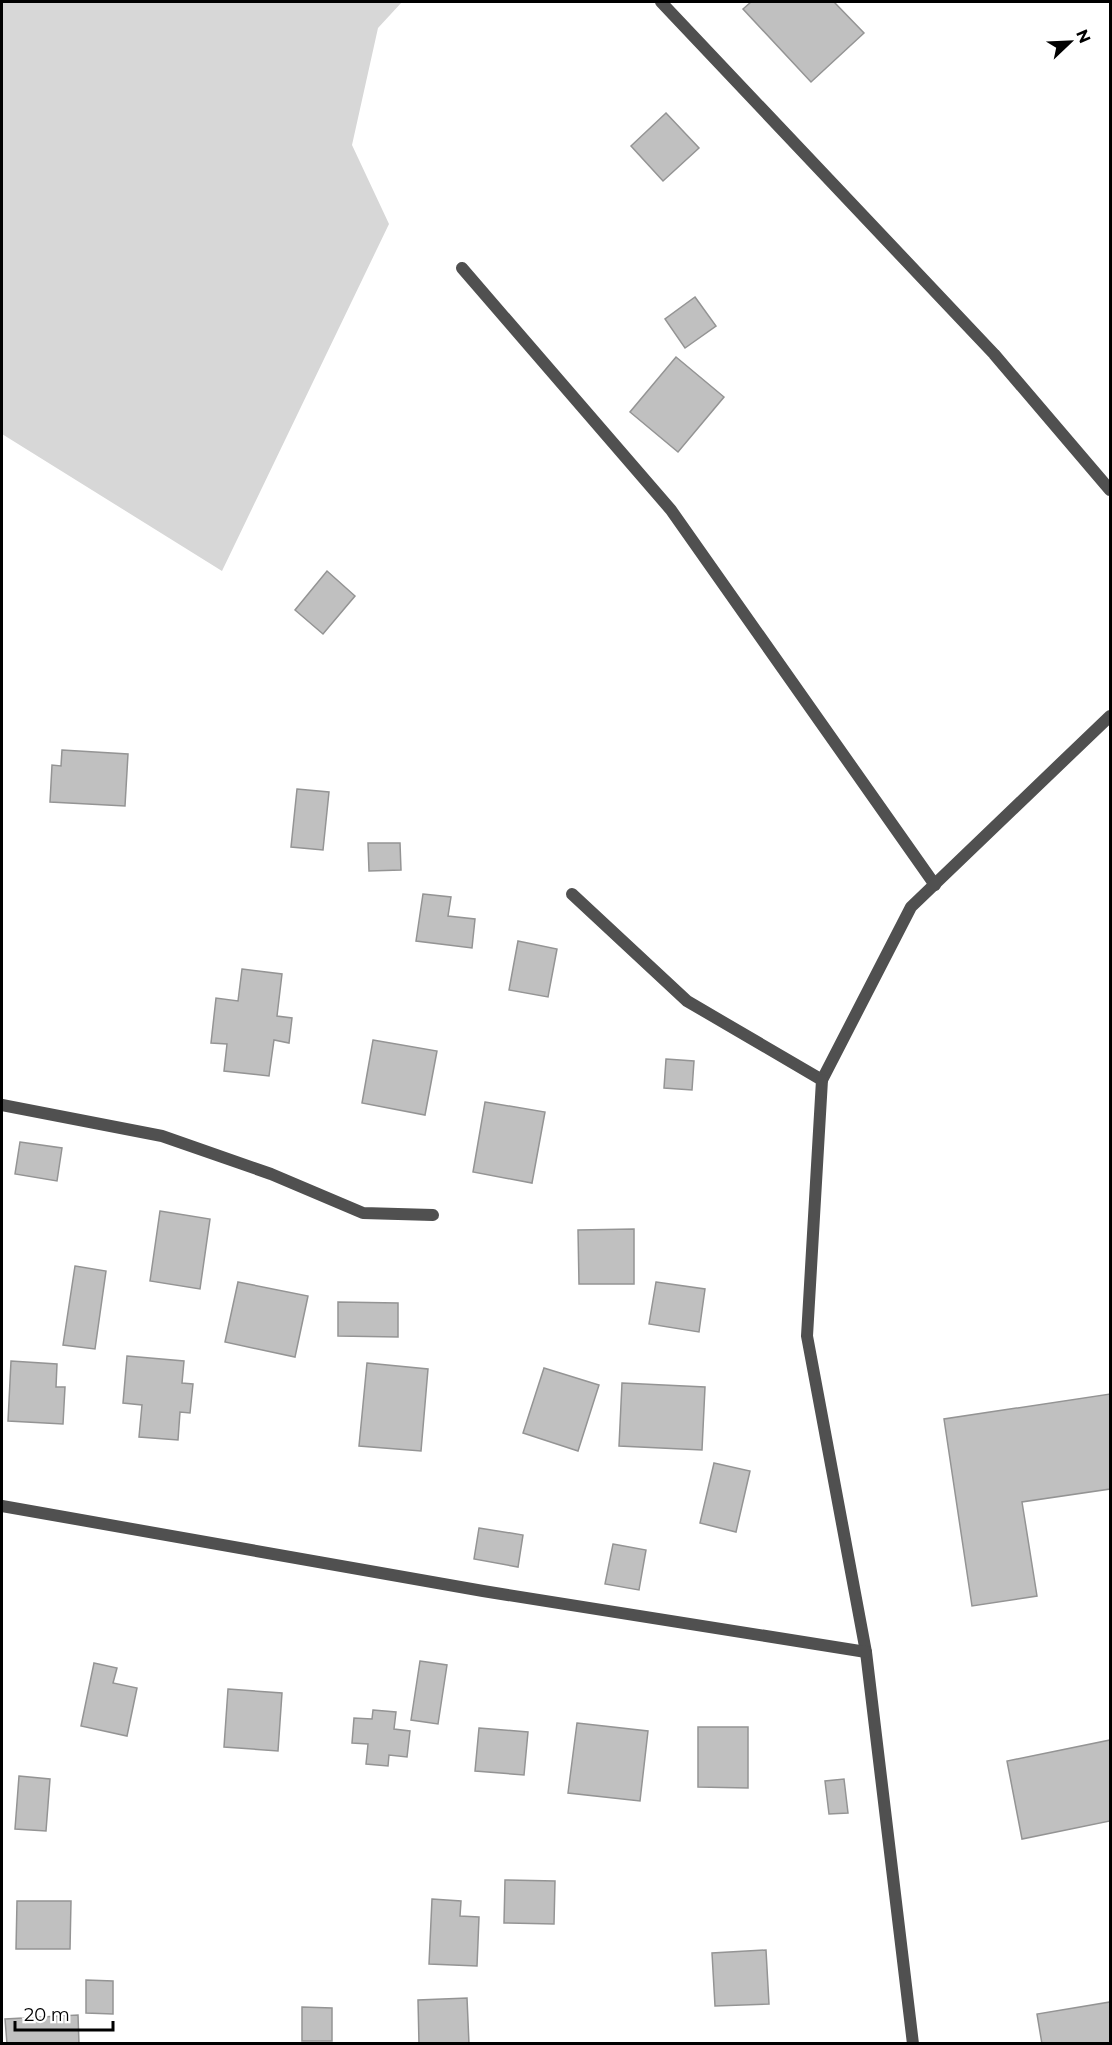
<svg xmlns="http://www.w3.org/2000/svg" width="1112" height="2045" viewBox="0 0 1112 2045" font-family="Montserrat,sans-serif">
  <rect width="100%" height="100%" fill="#fff"/>
  <polygon fill="#d7d7d7" points="2,2 402,2 378,28 352,145 389,224 222,571 2,434"/>
  <g fill="#c0c0c0" stroke="#949494" stroke-width="1.5">
    <polygon points="751,2 834,2 864,33 811,82 743,9"/>
    <polygon points="666,113 699,148 663,181 631,146"/>
    <polygon points="695,297 716,326 685,348 665,319"/>
    <polygon points="676,357 724,397 678,452 630,412"/>
    <polygon points="327,571 355,596 323,634 295,610"/>
    <polygon points="62,750 128,754 125,806 50,802 52,765 61,766"/>
    <polygon points="297,789 329,792 323,850 291,847"/>
    <polygon points="368,843 400,843 401,870 369,871"/>
    <polygon points="423,894 451,897 448,916 475,919 472,948 416,941"/>
    <polygon points="518,941 557,949 548,997 509,990"/>
    <polygon points="242,969 282,974 277,1016 292,1018 289,1043 274,1040 269,1076 224,1071 227,1044 211,1043 216,998 238,1001"/>
    <polygon points="373,1040 437,1051 425,1115 362,1103"/>
    <polygon points="666,1059 694,1061 692,1090 664,1088"/>
    <polygon points="485,1102 545,1112 532,1183 473,1172"/>
    <polygon points="20,1142 62,1148 57,1181 15,1174"/>
    <polygon points="160,1211 210,1219 200,1289 150,1281"/>
    <polygon points="634,1229 634,1284 579,1284 578,1230"/>
    <polygon points="75,1266 106,1271 95,1349 63,1345"/>
    <polygon points="238,1282 308,1296 295,1357 225,1342"/>
    <polygon points="656,1282 705,1289 699,1332 649,1324"/>
    <polygon points="338,1302 398,1303 398,1337 338,1336"/>
    <polygon points="127,1356 184,1361 182,1383 193,1384 190,1413 180,1412 178,1440 139,1437 142,1405 123,1403"/>
    <polygon points="11,1361 57,1364 56,1387 65,1387 63,1424 8,1421"/>
    <polygon points="367,1363 428,1369 421,1451 359,1446"/>
    <polygon points="544,1368 599,1385 578,1451 523,1433"/>
    <polygon points="622,1383 705,1387 702,1450 619,1446"/>
    <polygon points="1110,1394 1110,1489 1022,1502 1037,1596 972,1606 944,1419"/>
    <polygon points="714,1463 750,1471 736,1532 700,1523"/>
    <polygon points="479,1528 523,1535 518,1567 474,1559"/>
    <polygon points="613,1544 646,1550 639,1590 605,1584"/>
    <polygon points="420,1661 447,1665 438,1724 411,1720"/>
    <polygon points="94,1663 117,1668 113,1683 137,1688 127,1736 81,1726"/>
    <polygon points="228,1689 282,1693 278,1751 224,1747"/>
    <polygon points="373,1710 396,1712 394,1729 410,1731 407,1757 389,1755 388,1766 366,1764 368,1744 352,1743 354,1718 372,1719"/>
    <polygon points="577,1723 648,1731 640,1801 568,1793"/>
    <polygon points="698,1727 748,1727 748,1788 698,1787"/>
    <polygon points="479,1728 528,1732 524,1775 475,1771"/>
    <polygon points="1110,1740 1110,1821 1022,1839 1007,1761"/>
    <polygon points="19,1776 50,1779 46,1831 15,1829"/>
    <polygon points="844,1779 848,1813 829,1814 825,1781"/>
    <polygon points="505,1880 555,1881 554,1924 504,1923"/>
    <polygon points="432,1899 461,1901 460,1916 479,1917 477,1966 429,1964"/>
    <polygon points="17,1901 71,1901 70,1949 16,1949"/>
    <polygon points="766,1950 769,2004 715,2006 712,1953"/>
    <polygon points="86,1980 113,1981 113,2014 86,2013"/>
    <polygon points="467,1998 469,2044 419,2044 418,2000"/>
    <polygon points="1110,2002 1110,2044 1042,2044 1037,2014"/>
    <polygon points="302,2007 332,2008 332,2041 302,2041"/>
    <polygon points="78,2015 79,2044 7,2044 5,2019"/>
  </g>
  <g fill="none" stroke-linecap="round" stroke-linejoin="round">
    <g stroke="#505050" stroke-width="12">
      <polyline points="661,2 994,354 1110,490"/>
      <polyline points="462,268 671,510 935,885"/>
      <polyline points="572,894 687,1001 822,1080 911,907 1110,716"/>
      <polyline points="2,1105 162,1136 271,1174 363,1213 433,1215"/>
    </g>
    <g stroke="#505050" stroke-width="12">
      <polyline points="822,1080 807,1336 866,1652 913,2044"/>
      <polyline points="2,1506 483,1591 866,1652"/>
    </g>
  </g>
  <rect width="1112" height="2045" fill="none" stroke="#000000" stroke-width="6"/>
  <g transform="translate(1070 42) rotate(67)" stroke="#ffffff" stroke-width="4.5" paint-order="stroke">
  <path d="M0-4.5L10 22L0 15L-10 22Z" fill="#000000"/>
  <text y="-9" font-size="16" font-weight="bold" text-anchor="middle" fill="#000000">N</text>
  </g>
  <path d="M15 2021v9h98v-9" fill="none" stroke="#000000" stroke-width="3"/>
  <text x="24" y="2021" font-size="18" fill="#000000" stroke="#ffffff" stroke-width="4.5" paint-order="stroke">20 m</text>
</svg>
